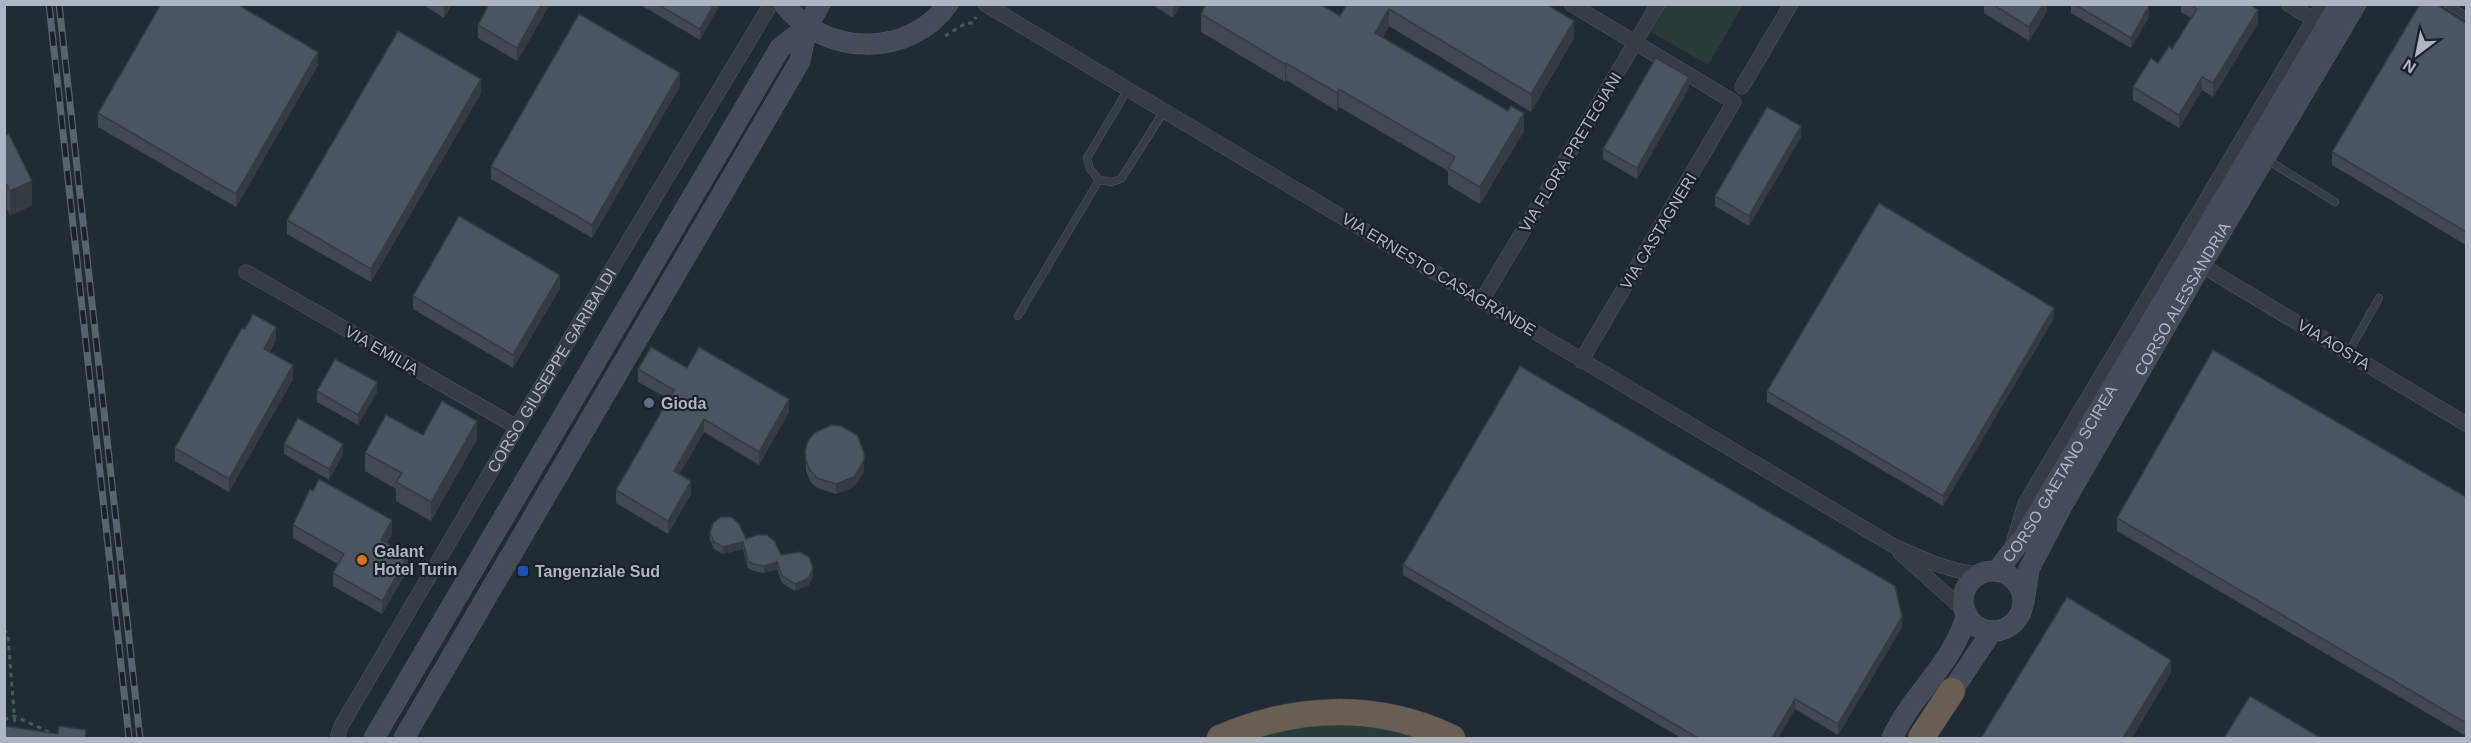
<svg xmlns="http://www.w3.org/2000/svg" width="2471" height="743" viewBox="0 0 2471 743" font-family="Helvetica,sans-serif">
  <rect width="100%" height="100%" fill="#212b33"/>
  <g fill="#293b39">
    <polygon points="1666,5 1667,4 1743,5 1708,65 1651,32"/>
    <polygon points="1353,720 1428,738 1242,738 1266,730"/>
  </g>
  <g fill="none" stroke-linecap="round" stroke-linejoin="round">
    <g stroke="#525a62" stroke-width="8">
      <g id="lane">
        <polyline points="2447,4 2466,16"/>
        <polyline points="1128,89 1087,158 1090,169 1099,180 1112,182 1121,179 1164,111"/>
        <polyline points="2266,159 2335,202"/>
        <polyline points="1018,316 1099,180"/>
        <polyline points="2348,353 2379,298"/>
      </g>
    </g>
    <g stroke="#525a62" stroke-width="15">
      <g id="street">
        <path d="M985 4 1892 545C1921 558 1949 572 1980 574"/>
        <polyline points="1571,4 1734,102 1581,361"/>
        <polyline points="2288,4 2321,24"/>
        <polyline points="1742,87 1791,4"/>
        <polyline points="2201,265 2466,424"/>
        <polyline points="246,272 517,427"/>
        <polyline points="1482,300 1658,4"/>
        <polyline points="2013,543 2025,504 2055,453 2323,4"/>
        <polyline points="1900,553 1965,611"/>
        <path id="s1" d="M337 738 341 726 517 427 771 4"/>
      </g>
    </g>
    <g stroke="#525a62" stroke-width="21">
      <g id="secondary">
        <path d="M784 4C823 56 909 59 948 4"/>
        <circle cx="1993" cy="601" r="30"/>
        <path id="s2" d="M1997 571 2022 539 2339 4"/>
        <path id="s3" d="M2024 602 2029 569 2063 504 2201 265 2356 4"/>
        <polyline points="1943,700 1952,691 1992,631"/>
        <polyline points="374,738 780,48 807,27"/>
        <polyline points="404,738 800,61 807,27 820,4"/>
        <path d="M1892 738C1914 691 1951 667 1967 615"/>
      </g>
    </g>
    <g stroke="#3f474f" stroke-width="27">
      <g id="highway">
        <path d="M1220 738C1297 705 1376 702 1452 738"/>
        <polyline points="1921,738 1952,691"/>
      </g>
    </g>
    <g stroke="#465859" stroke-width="3" stroke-dasharray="4.5 4.5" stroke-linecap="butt">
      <polyline points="945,36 966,23 973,23 976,17"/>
      <polyline points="4,629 8,636 16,738"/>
      <polyline points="4,720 14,716 45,730 57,738"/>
    </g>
    <use href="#lane" stroke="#343c44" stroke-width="7"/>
    <use href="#street" stroke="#343c44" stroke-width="14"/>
    <use href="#secondary" stroke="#434c57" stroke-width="20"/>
    <use href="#highway" stroke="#695e52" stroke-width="26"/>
    <g stroke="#59636d" stroke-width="7">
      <g id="rail">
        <polyline points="49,4 129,738"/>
        <polyline points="59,4 140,738"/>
      </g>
    </g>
    <use href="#rail" stroke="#1a2129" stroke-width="4.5" stroke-dasharray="14" stroke-linecap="butt"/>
  </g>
  <g fill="#404952">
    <polygon points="422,4 452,4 444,18"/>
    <polygon points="489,4 550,4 517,61 478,38 478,25"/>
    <polygon points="639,4 720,4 700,40"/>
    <polygon points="1151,4 1181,4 1173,18"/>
    <polygon points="1347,4 1546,4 1574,38 1531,112 1389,26 1383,37 1524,131 1480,204 1448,185 1448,171 1339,107 1337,111 1286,80 1285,82 1201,32 1201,14 1340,16"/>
    <polygon points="1984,4 2047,4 2047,11 2029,41 1984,13"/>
    <polygon points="2071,4 2146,4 2149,17 2131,48 2071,13"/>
    <polygon points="2181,4 2249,4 2258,23 2213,97 2202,90 2179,128 2133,100 2133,87 2172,49 2191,18 2181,12"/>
    <polygon points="2466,23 2466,245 2332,165 2332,152"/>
    <polygon points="318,65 236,207 98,127 98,113"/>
    <polygon points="680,86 592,238 491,179 491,166"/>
    <polygon points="1689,88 1637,179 1603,159 1603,149"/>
    <polygon points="481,93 371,282 287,234 287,220"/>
    <polygon points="4,136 32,205 10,216 7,209"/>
    <polygon points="1801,137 1749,226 1715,206 1715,196"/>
    <polygon points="560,288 513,368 413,309 413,296"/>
    <polygon points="2054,318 1943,506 1767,402 1767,391"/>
    <polygon points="245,329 276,340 270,352 293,379 229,492 175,461 175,448"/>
    <polygon points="687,368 789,412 759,465 704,432 679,474 691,494 668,534 616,503 616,490 669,399 638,382 638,369"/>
    <polygon points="317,391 377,392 358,425 317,402"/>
    <polygon points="423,435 477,439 431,521 396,501 396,489 365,471 365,453"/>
    <polygon points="284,444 343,454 329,480 284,454"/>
    <polygon points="805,451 864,472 854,487 836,494 817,488 810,481 806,471"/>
    <polygon points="2466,497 2466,736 2117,531 2117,518"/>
    <polygon points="293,525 392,534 386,543 408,569 382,614 333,586 333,573 338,564 293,538"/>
    <polygon points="710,533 746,539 781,555 813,575 809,585 795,591 782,583 777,569 764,573 753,571 748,568 743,549 723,554 714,549 710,540"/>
    <polygon points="1403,565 1902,627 1838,735 1795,709 1778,738 1681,738 1403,575"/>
  </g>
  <g fill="#343c42">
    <polygon points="444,4 452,4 444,18"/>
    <polygon points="542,4 550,4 517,61 517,48"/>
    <polygon points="714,4 720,4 700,40 700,29"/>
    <polygon points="1173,4 1181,4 1173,18"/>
    <polygon points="2043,4 2047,4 2047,11 2029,41 2029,27"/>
    <polygon points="2149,6 2149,17 2131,48 2131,38"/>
    <polygon points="1389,9 1389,26 1375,50 1375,33"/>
    <polygon points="2258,10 2258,23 2213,97 2213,83"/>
    <polygon points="1574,21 1574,38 1531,112 1531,94"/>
    <polygon points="318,52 318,65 236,207 236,194"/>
    <polygon points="1286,63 1286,80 1285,82 1285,64"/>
    <polygon points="680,73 680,86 592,238 592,225"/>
    <polygon points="1689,77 1689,88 1637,179 1637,168"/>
    <polygon points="2202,77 2202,90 2179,128 2179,115"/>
    <polygon points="481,79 481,93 371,282 371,269"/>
    <polygon points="1339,89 1339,107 1337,111 1337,93"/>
    <polygon points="1524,113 1524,131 1480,204 1480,187"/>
    <polygon points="1801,126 1801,137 1749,226 1749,216"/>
    <polygon points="32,181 32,205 10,216 10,191"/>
    <polygon points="7,185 7,209 4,210 4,186"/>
    <polygon points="560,275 560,288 513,368 513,355"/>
    <polygon points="2054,308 2054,318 1943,506 1943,496"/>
    <polygon points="276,327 276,340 264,362 264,349"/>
    <polygon points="293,365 293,379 229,492 229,479"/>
    <polygon points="377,382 377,392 358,425 358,415"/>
    <polygon points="789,399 789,412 759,465 759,452"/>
    <polygon points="704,419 704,432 674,484 674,471"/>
    <polygon points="477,421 477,439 431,521 431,502"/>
    <polygon points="343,444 343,454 329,480 329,469"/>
    <polygon points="864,452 864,472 854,487 836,494 836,484"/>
    <polygon points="691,481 691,494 668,534 668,521"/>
    <polygon points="392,520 392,534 381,553 381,540"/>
    <polygon points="743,542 743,549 723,554 723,547"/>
    <polygon points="408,555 408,569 382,614 382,601"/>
    <polygon points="777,562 777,569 764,573 764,566"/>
    <polygon points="813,568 813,575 809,585 795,591 795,584"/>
    <polygon points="1902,617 1902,627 1838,735 1838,724"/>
    <polygon points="2171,660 2171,673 2132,738 2123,738"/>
    <polygon points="1795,699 1795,709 1778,738 1772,738"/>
  </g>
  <g fill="#4a555f" stroke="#343c42" stroke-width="1.5">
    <polygon points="161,4 237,4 318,52 236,194 98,113"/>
    <polygon points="489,4 542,4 517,48 478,25"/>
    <polygon points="657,4 714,4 700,29"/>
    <polygon points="1206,4 1320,4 1340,16 1347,4 1546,4 1574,21 1531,94 1389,9 1375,33 1508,111 1511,106 1524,113 1480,187 1448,168 1455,157 1339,89 1337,93 1286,63 1285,64 1201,14"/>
    <polygon points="1992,4 2043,4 2029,27"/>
    <polygon points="2074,4 2146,4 2149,6 2131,38"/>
    <polygon points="2190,4 2249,4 2258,10 2213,83 2202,77 2179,115 2133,87 2151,58 2158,63 2169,46 2172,49 2197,9"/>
    <polygon points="2420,4 2436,4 2466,23 2466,232 2332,152"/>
    <polygon points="579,14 680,73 592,225 491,166"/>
    <polygon points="398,31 481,79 371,269 287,220"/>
    <polygon points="1656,58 1689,77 1637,168 1603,149"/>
    <polygon points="1767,107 1801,126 1749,216 1715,196"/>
    <polygon points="9,134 32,181 10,191 7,185 4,186 4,136"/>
    <polygon points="1879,203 2054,308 1943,496 1767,391"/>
    <polygon points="459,216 560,275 513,355 413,296"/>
    <polygon points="253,314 276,327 264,349 293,365 229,479 175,448 242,328 245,329"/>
    <polygon points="651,347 687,368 699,347 789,399 759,452 704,419 674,471 691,481 668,521 616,490 674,390 638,369"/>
    <polygon points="2213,350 2466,497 2466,723 2117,518"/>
    <polygon points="335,359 377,382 358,415 317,391"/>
    <polygon points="1520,366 1895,586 1902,617 1838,724 1795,699 1772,738 1698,738 1403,565"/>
    <polygon points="442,401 477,421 431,502 396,482 402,473 365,453 386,415 423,435"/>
    <polygon points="298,418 343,444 329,469 284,444"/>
    <polygon points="832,425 841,426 857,435 864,452 864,461 854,477 836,484 817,478 810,470 806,461 805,451 808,441 814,433"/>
    <polygon points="319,479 392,520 381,540 408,555 382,601 333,573 344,554 293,525 310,489 313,491"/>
    <polygon points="721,517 732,517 739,524 746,539 757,535 767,535 775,542 781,555 800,552 809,557 813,568 809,578 795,584 782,576 777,562 764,566 753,564 748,561 743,542 723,547 714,542 710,533 713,523"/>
    <polygon points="2067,597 2171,660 2123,738 1981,738"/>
    <polygon points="2250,696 2321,738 2224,738"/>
    <polygon points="4,726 58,734 59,726 86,730 85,738 4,738"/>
  </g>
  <circle fill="#5c6f8a" stroke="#1a2129" stroke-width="2" cx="649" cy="403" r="6"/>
  <circle fill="#e8710a" stroke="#1a2129" stroke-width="2" cx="362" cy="560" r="6"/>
  <rect fill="#1a4fb4" stroke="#1a2129" stroke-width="2" x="517" y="565" width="12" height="12" rx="3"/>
  <g text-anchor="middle" stroke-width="4.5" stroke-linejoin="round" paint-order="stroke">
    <g font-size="16" fill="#aeb7c1" stroke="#1a2129">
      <text transform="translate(1570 152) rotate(-59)" y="6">VIA FLORA PRETEGIANI</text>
      <text transform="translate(1658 231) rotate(-59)" y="6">VIA CASTAGNERI</text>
      <text transform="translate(1439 274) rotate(31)" y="6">VIA ERNESTO CASAGRANDE</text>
      <text dy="6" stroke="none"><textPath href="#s3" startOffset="344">CORSO ALESSANDRIA</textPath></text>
      <text transform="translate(2334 344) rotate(31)" y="6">VIA AOSTA</text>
      <text transform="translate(382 350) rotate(30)" y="6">VIA EMILIA</text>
      <text dy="6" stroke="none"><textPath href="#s1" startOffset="426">CORSO GIUSEPPE GARIBALDI</textPath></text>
      <text dy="6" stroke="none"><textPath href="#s2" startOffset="116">CORSO GAETANO SCIREA</textPath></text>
    </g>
    <g font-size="16" font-weight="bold" fill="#aeb7c1" stroke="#1a2129" text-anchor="start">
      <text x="661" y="409">Gioda</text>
      <text x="374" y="557">Galant<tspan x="374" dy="18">Hotel Turin</tspan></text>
      <text x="535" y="577">Tangenziale Sud</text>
    </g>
  </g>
  <rect width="2471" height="743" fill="none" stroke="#aeb7c1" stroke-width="12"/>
  <g transform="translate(2417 54) rotate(212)" stroke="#1a2129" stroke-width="4.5" paint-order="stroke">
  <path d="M0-4.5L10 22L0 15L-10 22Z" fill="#aeb7c1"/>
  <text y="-9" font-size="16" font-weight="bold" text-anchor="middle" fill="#aeb7c1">N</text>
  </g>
</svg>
